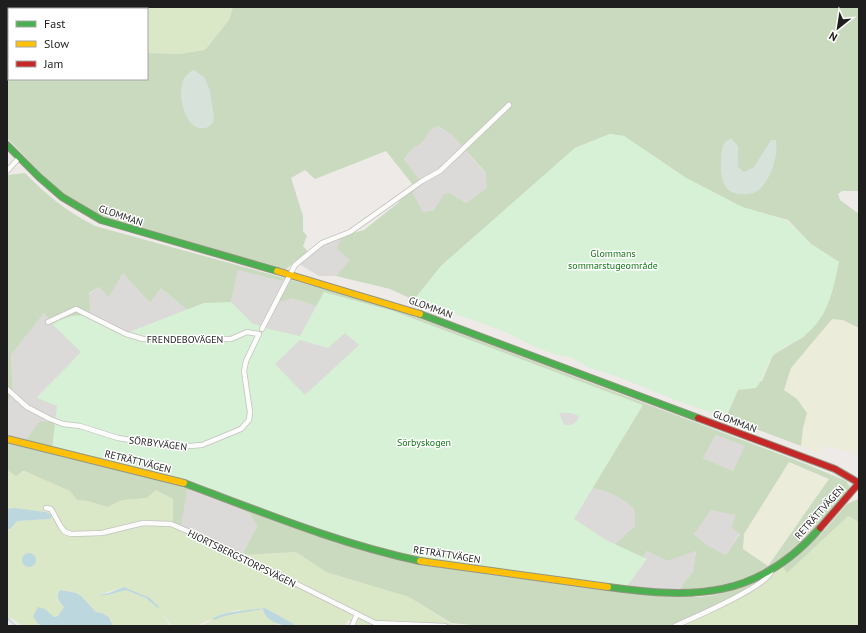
<svg xmlns="http://www.w3.org/2000/svg" width="866" height="633" viewBox="0 0 866 633" font-family="'PT Sans',sans-serif">
  <rect width="100%" height="100%" fill="#edeae7"/>
  <g fill="#dcdad8">
    <polygon points="20,7 75,7 76,9 20,9"/>
    <polygon points="438,126 451,134 485,173 487,188 466,203 449,193 434,210 423,212 413,193 420,180 404,161 411,150 423,142 430,130"/>
    <polygon points="342,236 351,260 336,276 319,276 299,264 326,242"/>
    <polygon points="238,269 286,282 292,298 316,306 319,317 345,333 359,345 305,395 275,364 299,336 265,328 252,323 231,302"/>
    <polygon points="123,273 150,303 161,288 192,314 140,341 91,317 89,294 99,287 109,296"/>
    <polygon points="44,313 52,324 81,352 37,397 57,406 55,422 40,421 26,440 7,436 7,402 13,394 11,355"/>
    <polygon points="716,435 746,446 733,471 703,458"/>
    <polygon points="582,486 601,489 615,494 634,508 635,526 613,547 569,525"/>
    <polygon points="186,490 220,499 250,514 257,526 242,555 181,527"/>
    <polygon points="711,510 737,514 740,533 726,555 707,545 694,534"/>
    <polygon points="696,550 693,572 683,584 680,591 624,586 647,551 667,561"/>
  </g>
  <g fill="#ececdb">
    <polygon points="832,319 843,320 859,328 859,458 851,452 824,446 821,454 801,446 803,428 807,413 784,390 791,368"/>
    <polygon points="789,462 829,479 768,566 743,549 744,534"/>
  </g>
  <g fill="#dbe8c7" fill-rule="evenodd">
    <polygon points="124,7 233,7 229,20 205,50 179,54 147,53 147,9 124,9"/>
    <path d="M7 470 13 473 27 472 70 491 77 500 89 501 108 507 122 500 147 498 156 489 173 499V526L201 538 352 613 351 621 348 620 345 626H293L294 624 265 608 246 611 237 610 217 616 215 620C231 611 246 613 263 609L274 622 280 626H200L212 620H208L197 626H176L170 624 160 609 170 626H113L111 620 107 615 96 612 86 601 62 590 57 597 58 601 64 607 58 616 54 617 48 613 38 624 42 626H22L12 618 10 619 7 617V530H9L17 521 49 519 46 512 7 509ZM124 587 150 598 159 607 146 598 126 589 107 595H98Z"/>
    <polygon points="848,516 859,522 859,626 672,626 764,582 783,566 787,572"/>
    <polygon points="296,552 326,572 409,597 454,626 356,626 361,615 242,555"/>
  </g>
  <g fill="#c9dabe" fill-rule="evenodd">
    <path d="M233 7H859V191H842L838 194 840 200 859 214V328L843 320 832 319 791 368 784 390 797 399 807 413 803 428 801 446 743 424 731 418 728 412 738 390 762 381 773 355 805 336 839 262 811 244 788 220 742 207 686 178 624 136 610 134 575 148 441 266 414 300 390 289 336 276 350 260 337 249 342 236 364 230 398 203 413 185 386 151 315 179 305 170 291 178 303 216V231L307 236 303 246 308 252 285 270 133 229 97 215 79 206 57 190 7 138V18L9 17V79H147V53L179 54 205 50 229 20ZM438 126 451 134 485 172 487 188 466 203 449 193 444 194 434 210 423 212 413 193 420 180 404 160 411 150 423 142 430 130Z"/>
    <path d="M25 173C46 195 68 212 95 226L389 307 806 464 846 481 850 487 847 493C824 520 800 552 769 571 744 586 708 590 680 591L683 584 693 572 696 551 667 561 647 551 624 586 438 562 366 546 338 537 227 494 7 437V436L26 440 40 421 55 422 57 406 37 398 81 352 52 324 44 313 11 355 13 394 7 402V175ZM238 270 286 282 277 303 292 298 316 306 319 317 307 335 328 348 345 333 359 345 305 395 275 364 300 336 265 328 252 323 231 302ZM123 273 150 303 161 288 192 314 122 337 91 317 89 293 99 287 109 297ZM716 435 745 446 733 471 703 458ZM789 462 829 479 768 566 743 549 744 534ZM582 486C607 490 614 493 634 508L635 526 613 546 551 513ZM711 510 736 515 731 527 740 534 726 555 707 545 694 534Z"/>
    <polygon points="7,442 165,479 336,541 365,550 437,567 551,583 662,596 699,597 715,595 744,587 766,576 722,604 672,626 485,626 451,623 409,597 326,572 296,552 242,555 257,526 250,514 220,499 187,490 181,527 173,524 173,499 156,490 147,498 122,500 108,507 88,501 77,500 70,491 27,472 23,471 16,476 7,470"/>
    <polygon points="858,499 859,522 848,516 787,573 783,567 821,534 847,504"/>
  </g>
  <g fill="#d6e2da">
    <path d="M194 70 205 78 210 91 214 118 213 123C211 125 208 128 205 128 183 134 170 77 194 70Z"/>
    <path d="M731 138 738 146V167L744 172 754 167 771 140H776C779 155 770 185 755 192 752 194 746 194 743 194 721 195 720 175 721 158 722 148 721 143 731 138Z"/>
  </g>
  <g fill="#d6f1d5" fill-rule="evenodd">
    <path d="M610 134 624 136 686 178 742 207 786 220 811 244 839 262C833 290 829 317 804 336 796 343 780 347 773 356 765 365 764 379 756 388L738 390 726 417 686 404 616 376 590 368 570 357 557 355 535 347 508 333 490 326 414 300 441 266 575 148Z"/>
    <path d="M324 292 393 311 643 405 574 519 606 540 647 559 627 586 449 564 406 555 357 542 150 470 52 449 57 406 37 398 81 352 52 324C85 306 96 320 126 335L129 332 204 303 231 302 252 323 265 328 300 336ZM345 333 359 345 305 395 275 364 300 340 328 348Z"/>
  </g>
  <polygon fill="#dddbda" points="559,413 571,413 579,416 577,421 572,425 564,425"/>
  <g fill="#bcd8de">
    <polygon points="14,508 46,512 51,515 51,518 49,519 17,521 11,528 7,530 7,509"/>
    <circle cx="29" cy="560" r="7"/>
    <polygon points="124,587 150,598 159,607 158,608 146,598 126,590 107,595 98,595 109,593"/>
    <path d="M60 590 76 593 81 596 96 612 102 613 109 617 113 626H42L38 624 33 616 38 607 45 609 54 617 58 616 64 607C59 601 55 599 60 590Z"/>
    <path d="M265 608 294 624 293 626C281 626 266 622 263 609 246 613 231 612 214 620L213 618C230 610 247 611 265 608Z"/>
  </g>
  <g fill="none" stroke-linecap="round" stroke-linejoin="round">
    <polyline stroke="#bcd8de" stroke-width="1.5" points="7,618 16,626"/>
    <g stroke="#c4c2c1" stroke-width="6">
      <g id="street">
        <polyline points="7,171 19,158"/>
        <polyline points="262,329 295,265 322,243 350,232 422,181 440,171 509,105"/>
        <polyline points="7,389 27,407 50,419 63,424 80,426 118,438 176,447 202,445 241,429 249,420 250,412 244,371 246,361 259,334 247,332 231,339 143,339 126,334 76,309 48,322"/>
        <polyline points="46,508 51,509 61,527 65,532 71,534 102,533 143,523 171,524 206,539 375,623 445,626"/>
        <polyline points="352,626 357,614"/>
        <path d="M675 626C693 618 764 588 771 572"/>
      </g>
    </g>
    <g stroke="#949580" stroke-width="8">
      <g id="fast">
        <polyline points="7,145 39,177 62,197 101,220 277,271"/>
        <polyline points="420,314 698,418"/>
        <path d="M184 483C262 512 339 544 420 561"/>
        <path d="M608 587C695 599 758 599 820 528"/>
      </g>
    </g>
    <g stroke="#949580" stroke-width="8">
      <g id="slow">
        <polyline points="277,271 420,314"/>
        <polyline points="7,439 184,483"/>
        <polyline points="420,561 608,587"/>
      </g>
    </g>
    <g stroke="#949580" stroke-width="8">
      <g id="jam">
        <polyline points="698,418 835,469 859,483"/>
        <polyline points="820,528 859,483"/>
      </g>
    </g>
    <use href="#street" stroke="#fcfcfb" stroke-width="4.5"/>
    <use href="#fast" stroke="#4caf50" stroke-width="6"/>
    <use href="#slow" stroke="#ffc107" stroke-width="6"/>
    <use href="#jam" stroke="#c62828" stroke-width="6"/>
  </g>
  <g text-anchor="middle" stroke-width="3" stroke-linejoin="round" paint-order="stroke">
    <g font-size="10" fill="#1e1e1e" stroke="#fff">
      <text transform="translate(121 215) rotate(19)" y="4">GLOMMAN</text>
      <text transform="translate(431 307) rotate(20)" y="4">GLOMMAN</text>
      <text x="185" y="343">FRENDEBOVÄGEN</text>
      <text transform="translate(735 421) rotate(21)" y="4">GLOMMAN</text>
      <text transform="translate(158 443) rotate(7)" y="4">SÖRBYVÄGEN</text>
      <text transform="translate(138 461) rotate(14)" y="4">RETRÄTTVÄGEN</text>
      <text transform="translate(819 512) rotate(-48)" y="4">RETRÄTTVÄGEN</text>
      <text transform="translate(447 554) rotate(9)" y="4">RETRÄTTVÄGEN</text>
      <text transform="translate(242 558) rotate(26)" y="4">HJORTSBERGSTORPSVÄGEN</text>
    </g>
    <g font-size="10" fill="#117715" stroke="#fff">
      <text x="613" y="257">Glommans<tspan x="613" dy="12">sommarstugeområde</tspan></text>
      <text x="424" y="446">Sörbyskogen</text>
    </g>
  </g>
  <rect width="866" height="633" fill="none" stroke="#1e1e1e" stroke-width="16"/>
  <rect x="8" y="8" width="140" height="72" fill="#ffffff" stroke="#a5a5a5"/>
  <rect x="16" y="21" width="20" height="6" fill="#4caf50" stroke="#a5a5a5"/>
  <text x="44" y="28" font-size="12" fill="#1e1e1e">Fast</text>
  <rect x="16" y="41" width="20" height="6" fill="#ffc107" stroke="#a5a5a5"/>
  <text x="44" y="48" font-size="12" fill="#1e1e1e">Slow</text>
  <rect x="16" y="61" width="20" height="6" fill="#c62828" stroke="#a5a5a5"/>
  <text x="44" y="68" font-size="12" fill="#1e1e1e">Jam</text>
  <g transform="translate(838 28) rotate(210)" stroke="#ffffff" stroke-width="3" paint-order="stroke">
  <path d="M0-3L7 15L0 10L-7 15Z" fill="#1e1e1e"/>
  <text y="-6" font-size="11" font-weight="bold" text-anchor="middle" fill="#1e1e1e">N</text>
  </g>
</svg>
